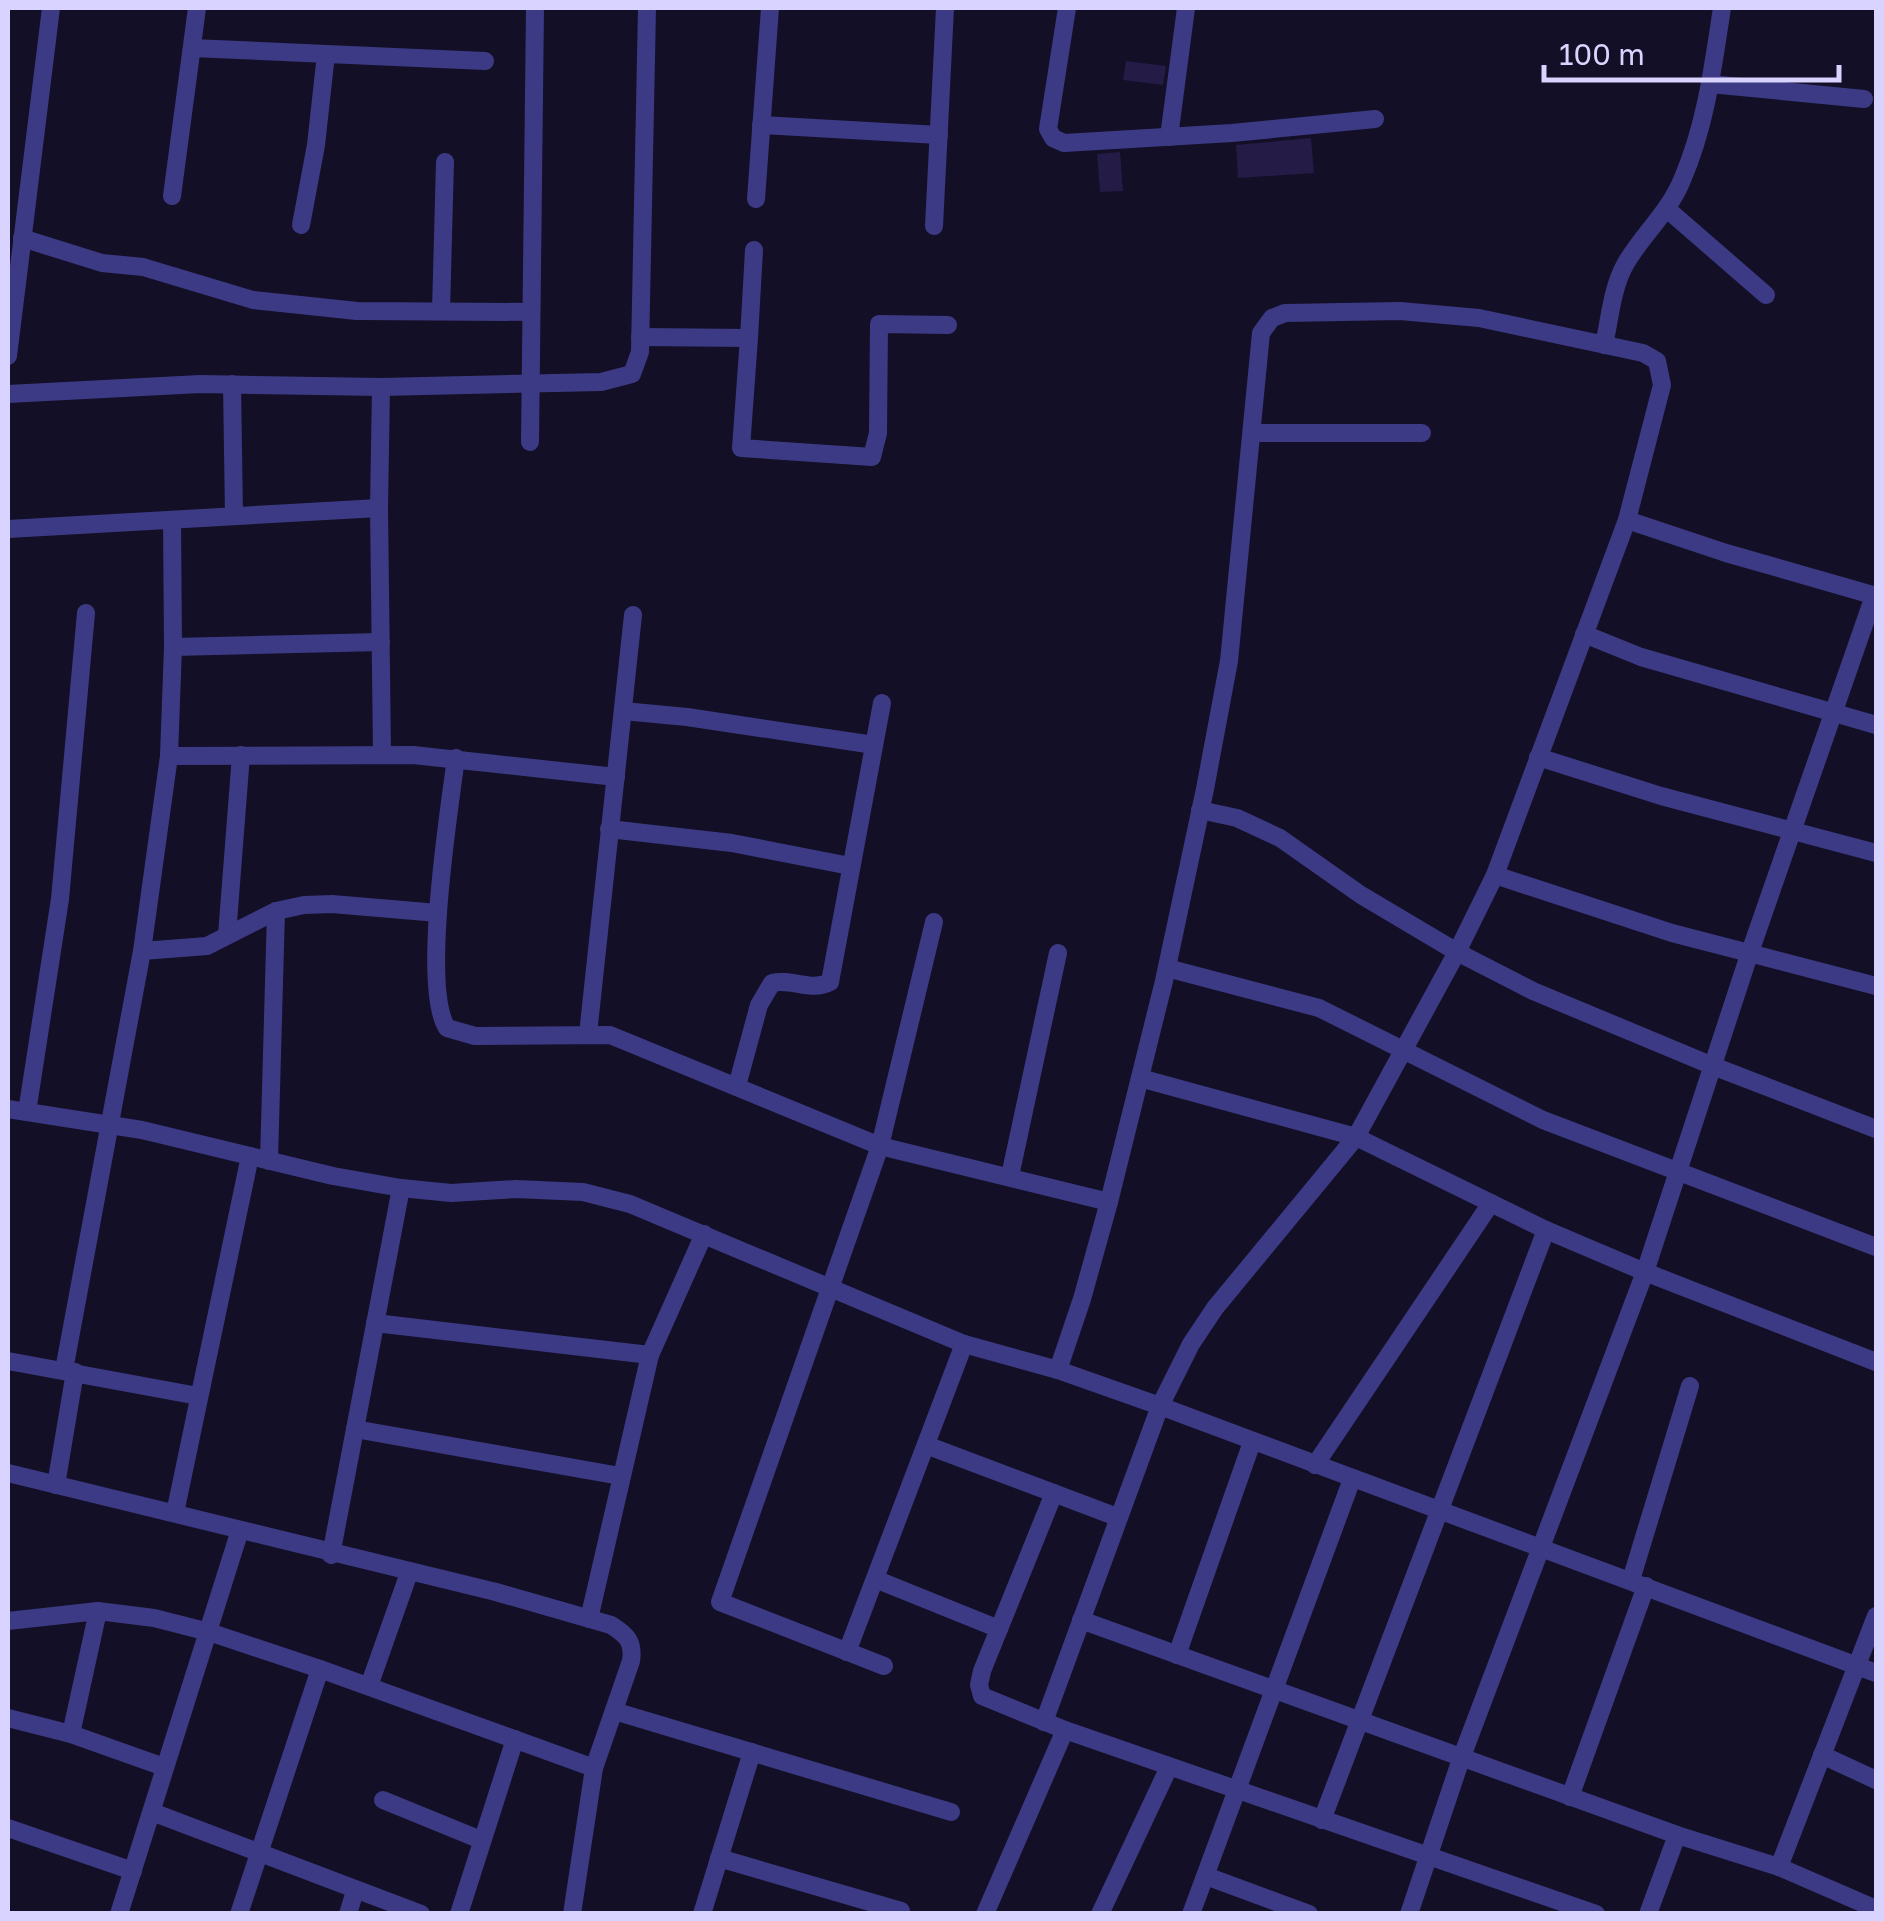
<svg xmlns="http://www.w3.org/2000/svg" width="1884" height="1921" viewBox="0 0 1884 1921" font-family="'Golos Text',sans-serif">
  <rect width="100%" height="100%" fill="#130f26"/>
  <g fill="#241b47">
    <polygon points="1126,61 1166,66 1163,85 1123,80"/>
    <polygon points="1311,138 1314,173 1238,178 1236,145"/>
    <polygon points="1120,152 1123,191 1100,192 1097,154"/>
  </g>
  <g fill="none" stroke-linecap="round" stroke-linejoin="round">
    <g stroke="#3d3a85" stroke-width="18">
      <polyline points="1067,8 1048,129 1053,138 1064,143 1232,133 1375,119"/>
      <polyline points="192,48 485,61"/>
      <polyline points="1710,84 1864,99"/>
      <polyline points="761,125 939,135"/>
      <polyline points="1169,137 1186,8"/>
      <polyline points="172,196 197,8"/>
      <polyline points="756,199 770,8"/>
      <polyline points="1667,209 1766,295"/>
      <polyline points="301,225 316,145 326,54"/>
      <polyline points="934,226 945,8"/>
      <polyline points="22,238 102,263 143,267 253,300 357,311 531,312"/>
      <polyline points="441,311 445,162"/>
      <polyline points="640,337 749,338 741,448 872,457 878,433 879,324 948,325"/>
      <polyline points="749,338 754,250"/>
      <path d="M1604 345C1610 318 1612 287 1626 263 1643 234 1669 212 1682 180 1706 125 1713 66 1722 8"/>
      <polyline points="8,356 51,8"/>
      <polyline points="232,384 234,516"/>
      <polyline points="381,387 379,508 382,753"/>
      <polyline points="8,394 200,384 381,387 601,382 632,374 640,352 647,8"/>
      <polyline points="1252,433 1422,433"/>
      <polyline points="530,442 535,8"/>
      <polyline points="1627,520 1726,553 1876,596"/>
      <polyline points="8,529 379,508"/>
      <polyline points="1584,634 1641,657 1876,725"/>
      <polyline points="173,647 381,642"/>
      <polyline points="623,711 687,717 874,745"/>
      <polyline points="169,756 413,755 616,777"/>
      <polyline points="1538,757 1661,796 1876,853"/>
      <path d="M456 758C449 812 421 987 447 1028L475 1036 610 1035 880 1146 1109 1202"/>
      <polyline points="1200,810 1237,818 1280,838 1361,895 1457,952 1533,991 1713,1066 1876,1129"/>
      <polyline points="609,829 732,843 850,866"/>
      <polyline points="1495,875 1672,933 1876,986"/>
      <polyline points="227,935 241,755"/>
      <polyline points="142,951 207,946 276,911 304,905 332,904 438,913"/>
      <polyline points="1167,968 1319,1008 1543,1120 1876,1247"/>
      <polyline points="588,1034 633,615"/>
      <polyline points="1140,1078 1356,1137 1546,1230 1645,1272 1876,1362"/>
      <path d="M737 1086 759 1005 772 983C792 978 811 992 830 982L882 703"/>
      <polyline points="8,1109 142,1130 333,1176 401,1188 451,1193 516,1189 583,1192 630,1204 964,1344 1058,1370 1160,1406 1876,1673"/>
      <polyline points="27,1112 60,899 86,613"/>
      <polyline points="269,1161 276,911"/>
      <polyline points="1010,1176 1058,953"/>
      <polyline points="375,1323 650,1355"/>
      <polyline points="8,1361 198,1396"/>
      <polyline points="64,1370 142,951 169,756 173,647 172,520"/>
      <polyline points="355,1429 620,1476"/>
      <polyline points="926,1445 1117,1517"/>
      <polyline points="1315,1465 1491,1203"/>
      <path d="M8 1473 496 1592 611 1625C627 1635 634 1642 631 1661L594 1768 572 1914"/>
      <polyline points="56,1485 75,1372"/>
      <polyline points="1054,1493 982,1671 979,1685 982,1696 1065,1730 1596,1914"/>
      <polyline points="175,1513 250,1156"/>
      <polyline points="331,1555 401,1188"/>
      <polyline points="875,1579 999,1629"/>
      <polyline points="1631,1580 1690,1386"/>
      <polyline points="589,1619 650,1355 704,1234"/>
      <polyline points="1081,1620 1677,1835 1779,1867 1876,1909"/>
      <polyline points="8,1621 98,1611 154,1618 209,1632 320,1669 594,1768"/>
      <polyline points="847,1652 964,1344"/>
      <polyline points="1177,1655 1252,1442"/>
      <polyline points="884,1666 720,1602 880,1146 934,922"/>
      <polyline points="369,1686 409,1573"/>
      <polyline points="614,1711 951,1812"/>
      <polyline points="8,1718 71,1734 164,1767"/>
      <polyline points="1044,1722 1160,1406 1191,1344 1215,1308 1356,1137 1457,952 1495,875 1627,520 1662,385 1657,361 1643,353 1479,318 1400,311 1285,313 1272,318 1261,333 1229,661 1205,789 1164,981 1109,1202 1082,1299 1058,1370"/>
      <polyline points="71,1734 98,1611"/>
      <polyline points="1822,1755 1876,1780"/>
      <polyline points="1570,1797 1646,1586"/>
      <polyline points="383,1800 481,1840"/>
      <polyline points="152,1812 421,1914"/>
      <polyline points="1322,1820 1546,1230"/>
      <polyline points="8,1828 133,1871"/>
      <polyline points="719,1858 901,1911"/>
      <polyline points="1779,1867 1876,1616"/>
      <polyline points="1206,1876 1309,1914"/>
      <polyline points="119,1914 240,1530"/>
      <polyline points="239,1914 320,1669"/>
      <polyline points="348,1914 355,1891"/>
      <polyline points="459,1914 515,1739"/>
      <polyline points="702,1914 752,1752"/>
      <polyline points="985,1914 1065,1730"/>
      <polyline points="1100,1914 1169,1767"/>
      <polyline points="1191,1914 1352,1479"/>
      <polyline points="1409,1914 1461,1759 1645,1272 1749,955 1874,596"/>
      <polyline points="1648,1914 1677,1835"/>
    </g>
  </g>
  <rect width="1884" height="1921" fill="none" stroke="#d9d4ff" stroke-width="20"/>
  <path d="M1544 65v15h295v-15" fill="none" stroke="#d9d4ff" stroke-width="5"/>
  <text x="1559" y="65" font-size="30" fill="#d9d4ff" stroke="#130f26" stroke-width="8" paint-order="stroke">100 m</text>
</svg>
